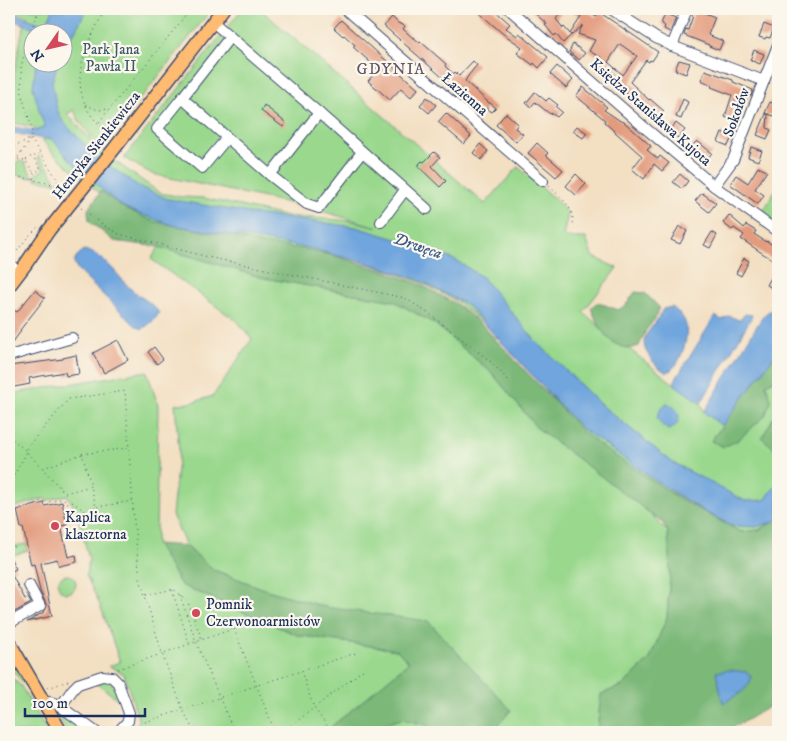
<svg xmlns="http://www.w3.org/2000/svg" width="787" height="741" viewBox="0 0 787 741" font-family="'IM FELL DW Pica',serif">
  <rect width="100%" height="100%" fill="#fbf7ec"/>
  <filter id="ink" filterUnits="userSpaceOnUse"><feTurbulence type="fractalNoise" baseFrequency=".02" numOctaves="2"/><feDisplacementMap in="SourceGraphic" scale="10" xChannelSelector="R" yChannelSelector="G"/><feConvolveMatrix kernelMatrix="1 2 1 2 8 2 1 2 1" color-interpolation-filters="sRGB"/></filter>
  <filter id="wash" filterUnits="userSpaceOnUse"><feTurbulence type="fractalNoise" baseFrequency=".0096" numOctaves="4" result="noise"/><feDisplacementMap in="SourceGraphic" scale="20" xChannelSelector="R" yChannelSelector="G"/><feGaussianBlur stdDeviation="1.12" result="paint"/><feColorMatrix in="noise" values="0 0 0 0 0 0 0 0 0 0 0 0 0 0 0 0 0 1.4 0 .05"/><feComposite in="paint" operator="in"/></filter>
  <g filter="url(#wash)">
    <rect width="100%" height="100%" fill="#f3dfc2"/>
    <g fill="#9ad88d" stroke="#5a8476" fill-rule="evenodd">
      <path d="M9 9H212L113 133 99 146 79 121 74 110 67 114 97 146 116 162 160 193 182 197 204 198 285 216 352 221 378 227 307 207 152 174 124 158 242 9H260L485 204 518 167 558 202 568 214 563 236 573 238H586L592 256 617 268 583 312 599 326 612 342 629 349 678 387 701 403 704 412 722 426 711 441 766 384 776 379 778 380V414L774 416 775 449 778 448V519L759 530 741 532 633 471 597 447 576 426 526 367 483 323 459 303 428 286 393 272 342 255 264 247 152 224 120 208 92 187 50 150 35 130 34 127 9 122V102L22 32 28 17ZM32 32H62V62H32Z"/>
      <polygon points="39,156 47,166 57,182 56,183 34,179 35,175 44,169 37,158"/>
      <polygon points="18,161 24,162 31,174 31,178 14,174 17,162"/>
      <polygon points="778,186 778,225 762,213"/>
      <polygon points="159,247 264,278 394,301 435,324 493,374 537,428 641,505 668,532 670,575 667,617 650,659 622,686 601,694 597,732 492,732 511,710 325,607 267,590 214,570 186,546 172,515 179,451 175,404 190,403 213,396 252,339 238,322 151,259"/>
      <polygon points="147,371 158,405 156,544 181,585 297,635 397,650 409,663 325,732 131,732 139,721 124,674 109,666 120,662 100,605 86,575 89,559 77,512 67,495 49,500 42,499 9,509 9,394"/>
      <polygon points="9,531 11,531 15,546 26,544 28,550 9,557"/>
      <circle cx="67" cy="584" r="9"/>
      <polygon points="9,653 54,732 52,732 26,686 12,670 9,664"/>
      <polygon points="9,672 12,678 21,686 48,732 9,732"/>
      <path d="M104 680C116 682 117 691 120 701L95 682Z"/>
      <polygon points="61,714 63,714 88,732 68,732 58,717"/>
      <polygon points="402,719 427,725 435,732 375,732 387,723"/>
    </g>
    <g fill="#7bb878" stroke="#4b746b">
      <polygon points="101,191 122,207 152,221 226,235 263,244 304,249 339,257 385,271 423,286 458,305 480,323 583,432 605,449 680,499 741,532 759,530 778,519 778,701 747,720 722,732 597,732 601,694 622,686 650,659 667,617 670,575 668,532 663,523 537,428 493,374 435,324 394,301 264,278 159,247 114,241 89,221 88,210"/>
      <path d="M635 292 645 293 659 307 657 316 646 330 639 346C635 347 631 349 627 348 607 345 598 325 591 308L596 303 605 305 618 310 626 305Z"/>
      <polygon points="778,351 778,380 776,379 766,384 771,400 765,416 738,440 724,447 711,441 722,426"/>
      <polygon points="778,414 778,448 775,449 762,438 774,416"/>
      <polygon points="156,544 186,546 214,570 267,590 325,607 428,621 511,710 492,732 435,732 427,725 402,719 387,723 375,732 325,732 409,662 397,650 297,635 181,585"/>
    </g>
    <g fill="#70a5dd" stroke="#466a9e">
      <polygon points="53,9 87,9 63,53 62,32 43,32 43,31 9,19 9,12 46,25"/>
      <polygon points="36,63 58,63 52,82 56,105 60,117 66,125 98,158 140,187 168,199 255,214 356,227 426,248 457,261 482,277 535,340 600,404 672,462 745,501 765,500 778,482 778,518 774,522 756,527 733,526 707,513 656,481 581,428 467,305 421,281 382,267 308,248 172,225 137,213 120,205 101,189 72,162 52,139 43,139 9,132 9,126 35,131 45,127 40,114 33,87"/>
      <path d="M84 250C106 255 117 276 132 290 143 300 150 300 159 313 155 320 149 325 142 329L136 326 79 272 74 263 77 256Z"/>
      <path d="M672 307C677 311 683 316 685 322 690 334 682 360 673 368 673 369 667 372 667 373 659 368 654 364 649 356 638 340 648 333 657 320 659 317 661 313 663 309Z"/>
      <polygon points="769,311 778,312 778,351 722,426 704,412 763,316"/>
      <polygon points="745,314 752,315 751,318 701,403 678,387 674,382 715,316 722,320 729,316 739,320"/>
      <path d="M667 403C681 409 684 423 669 430 663 427 659 423 657 416L662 407Z"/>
      <path d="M730 670 746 672 751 676C751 690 733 697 723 703L716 672Z"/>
    </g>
    <g id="blocks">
      <g fill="#e39b7e" fill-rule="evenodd">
        <polygon points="475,9 493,9 510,24 506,28 517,36 519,33 548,57 539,68 534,63 533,65 517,53 522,47 502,33"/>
        <polygon points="530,9 564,9 556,19 563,28 564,27 571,35 563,43 556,34 554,36 545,25 547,24"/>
        <path d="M569 9H584L596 17 599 12 658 52 652 61 650 60 649 62 646 60 630 82 649 100 650 99 664 111 657 119 619 87V85L604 72 603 74 595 66 602 58 589 51 595 40 578 34 583 25 572 35 570 34 581 17ZM620 44 637 56 623 75 608 62Z"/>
        <polygon points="694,9 715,17 708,35 723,41 719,50 709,46 709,45 684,35 686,29 688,30 693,16 692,15"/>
        <polygon points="665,14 676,18 670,32 664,29 665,26 661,24"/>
        <polygon points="392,17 398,23 405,26 403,29 413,38 413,37 419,42 420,41 446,64 445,66 453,74 455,72 459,76 473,61 477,65 468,76 465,81 489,103 490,103 496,108 492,112 486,108 483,113 384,26"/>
        <polygon points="341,20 418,89 411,97 401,88 390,100 368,81 378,69 353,47 355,45 344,35 343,36 334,28"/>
        <polygon points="764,24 774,28 770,38 766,37 765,39 759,37"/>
        <polygon points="573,44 585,53 579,60 569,52"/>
        <polygon points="754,50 764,54 760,64 750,60"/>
        <polygon points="679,60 690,63 686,74 675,70"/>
        <polygon points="557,66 573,80 566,88 550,74"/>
        <polygon points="705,70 733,80 733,82 753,90 751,96 748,95 737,122 725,117 732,95 711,87 712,85 701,80"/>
        <polygon points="583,87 607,107 604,110 622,122 623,121 651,146 647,150 658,159 660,156 669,163 662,171 654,164 644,179 632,169 642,156 604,122 605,120 576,96"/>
        <polygon points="535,92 546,101 549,98 558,105 556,107 562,112 557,117 551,113 550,114 535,102 531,107 526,103"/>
        <polygon points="427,97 436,105 429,113 420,105"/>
        <polygon points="683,99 688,102 681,119 676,117"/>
        <polygon points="770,102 778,105 774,116 765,113"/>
        <polygon points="264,105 286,123 283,127 261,111"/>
        <polygon points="446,113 471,136 464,144 438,122"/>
        <polygon points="506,113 518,124 515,128 523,134 516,142 496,125"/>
        <polygon points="766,114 768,114 767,128 771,130 767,139 757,135"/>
        <polygon points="676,123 685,130 678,138 669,131"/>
        <polygon points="577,126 587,133 583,138 573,131"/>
        <polygon points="722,132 732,137 728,146 718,142"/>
        <polygon points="697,141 712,153 705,161 696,154 698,151 692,146"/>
        <polygon points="537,143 548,153 546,155 563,170 556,177 528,153"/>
        <polygon points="480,144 488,151 481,160 473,153"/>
        <polygon points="751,147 762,151 758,161 748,157"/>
        <polygon points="434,152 440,157 432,166 446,181 440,187 419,167 419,164 422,161 424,162"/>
        <polygon points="758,167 767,171 755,189 764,195 758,204 730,184 736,175 748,183"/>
        <polygon points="576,174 586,184 576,195 566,186"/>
        <polygon points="680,174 688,181 682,189 673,182"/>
        <polygon points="702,193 716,203 709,212 695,201"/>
        <polygon points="729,215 744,228 746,225 756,231 754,234 766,242 767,241 778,249 778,262 765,255 741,239 744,235 734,228 732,230 723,223"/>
        <polygon points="679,226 687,231 680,244 671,240"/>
        <polygon points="712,232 717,235 710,248 704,245"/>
        <polygon points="744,258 749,261 741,276 736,273"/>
        <polygon points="772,276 778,279 778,292 767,285"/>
        <polygon points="35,290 45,298 20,330 21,331 9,347 9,313 12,309 17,312"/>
        <polygon points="118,340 128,360 104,373 93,353"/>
        <polygon points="154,347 163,359 157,364 148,352"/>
        <polygon points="76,355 79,374 66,376 65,372 29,378 30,384 9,388 9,366 63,359 63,358"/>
        <polygon points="62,502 67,525 61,526 68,557 76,555 77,562 59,566 57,559 41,563 52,616 27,622 44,612 46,609 47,606 40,591 34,564 31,565 23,528 21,528 17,510 44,503 45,506"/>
        <polygon points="9,555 16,569 10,572 25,599 28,598 31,603 11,614 9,610"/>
      </g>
    </g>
  </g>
  <g filter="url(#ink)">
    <use href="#blocks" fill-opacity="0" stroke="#3b496d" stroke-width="1"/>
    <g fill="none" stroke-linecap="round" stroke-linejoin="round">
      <g stroke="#3b496d" stroke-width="12">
        <g id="minor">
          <polyline points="345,9 543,181"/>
          <polyline points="509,9 644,127 714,186 778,232"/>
          <polyline points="611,9 656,38 672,46 764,81"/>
          <polyline points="213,22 319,113 427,209"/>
          <polyline points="230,37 182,98 270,175 307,204 319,208 362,152"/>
          <polyline points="672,46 687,9"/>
          <polyline points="182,98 157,129 202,168 227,138"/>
          <polyline points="270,175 319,113"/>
          <polyline points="714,186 733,160 778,45"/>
          <polyline points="381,222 405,190"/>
          <polyline points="9,264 13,267"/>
          <polyline points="9,356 72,338"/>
          <polyline points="9,623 40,606 29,585"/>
          <polyline points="45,704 50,702 57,704 96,732"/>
          <polyline points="61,706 73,689 78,684 102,676 112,677 118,683 129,713 128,721 118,732"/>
        </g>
      </g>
      <g stroke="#3b496d" stroke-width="15">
        <g id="major">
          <polyline points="9,286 25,265 49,230 114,149 223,9"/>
          <polyline points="9,642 61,732"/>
        </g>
      </g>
      <g stroke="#3b496d" stroke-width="1" stroke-dasharray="1 4" stroke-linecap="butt">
        <polyline points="28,9 37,16"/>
        <path d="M87 9 103 13C88 44 69 75 88 110 93 120 103 128 112 135"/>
        <polyline points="106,9 103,13 108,14 134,9"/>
        <polyline points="180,9 182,19"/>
        <polyline points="86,105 98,110 109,109"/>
        <polyline points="99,122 191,9"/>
        <polyline points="31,139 57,179 58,183 67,190"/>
        <polyline points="9,148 30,139"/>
        <polyline points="18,159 25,160 34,173"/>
        <polyline points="26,160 32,156 33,156"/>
        <polyline points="11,175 56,185 58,184"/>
        <polyline points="33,179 34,173 41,169 33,157 40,153"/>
        <polyline points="9,185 12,165 31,139 32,128 22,96 21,67 29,35 40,9"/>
        <path d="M549 186C562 199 575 207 573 227"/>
        <polyline points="81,208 105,226 119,234 212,258 405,298 428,313 490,361 509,381"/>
        <polyline points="14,255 27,238 39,226"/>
        <polyline points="9,436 27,452 65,493 91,486 96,507 85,511 72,502 67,503 64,499 48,502 41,501 9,512"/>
        <polyline points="82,454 128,448"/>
        <polyline points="43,468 82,454 91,485"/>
        <polyline points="9,484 27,452 28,446 69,399 125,391 134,522 140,579 162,653 183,710 194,732"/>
        <polyline points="97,507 132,501"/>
        <polyline points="9,549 15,546"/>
        <polyline points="172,590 189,643"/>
        <polyline points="146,595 174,589 177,593 187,600 202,640"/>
        <polyline points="180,595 196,642 234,732"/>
        <polyline points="234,629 275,732"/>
        <polyline points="118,669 253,622"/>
        <polyline points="301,671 314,708 328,727 322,732"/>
        <polyline points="48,688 68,681"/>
        <polyline points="145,722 359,652"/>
        <polyline points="224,732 232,729"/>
        <polyline points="283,732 368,666"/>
      </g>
      <use href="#minor" stroke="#fff" stroke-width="10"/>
      <use href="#major" stroke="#febb71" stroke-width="12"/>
    </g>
  </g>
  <g fill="#d1495b" stroke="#fbf7ec" stroke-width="2">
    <circle cx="55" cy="526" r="5"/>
    <circle cx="196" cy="613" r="5"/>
  </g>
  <g text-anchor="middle" stroke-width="4.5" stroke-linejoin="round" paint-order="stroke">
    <g font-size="15" fill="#3b596a" stroke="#fbf7ec">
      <text x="111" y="54">Park Jana<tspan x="111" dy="17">Pawła II</tspan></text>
    </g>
    <g font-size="15" fill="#1b2f5e" stroke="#fbf7ec">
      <text transform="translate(465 94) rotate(41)" y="5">Łazienna</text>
      <text transform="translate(651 112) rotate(41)" y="5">Księdza Stanisława Kujota</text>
      <text transform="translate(736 112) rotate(-70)" y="5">Sokołów</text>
      <text transform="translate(96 145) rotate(-52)" y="5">Henryka Sienkiewicza</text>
    </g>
    <g font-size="15" fill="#1b2f5e" stroke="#fbf7ec" text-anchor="start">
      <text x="65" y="522">Kaplica<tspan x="65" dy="17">klasztorna</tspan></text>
      <text x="206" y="609">Pomnik<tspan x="206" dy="17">Czerwonoarmistów</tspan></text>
    </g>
    <g font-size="16" letter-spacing="1" fill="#615569" stroke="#fbf7ec">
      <text x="391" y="74">GDYNIA</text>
    </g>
    <g font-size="16" font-style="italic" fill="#39588a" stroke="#fbf7ec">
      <text transform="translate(418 245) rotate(19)" y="6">Drwęca</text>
    </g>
  </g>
  <rect width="787" height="741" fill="none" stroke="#fbf7ec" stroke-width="30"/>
  <g transform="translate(48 48) rotate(236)"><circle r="24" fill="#fbf7ec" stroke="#a1a7b3"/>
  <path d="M0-4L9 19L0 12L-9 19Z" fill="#d1495b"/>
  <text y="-8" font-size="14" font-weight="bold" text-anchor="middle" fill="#1b2f5e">N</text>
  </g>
  <path d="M25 708v8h120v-8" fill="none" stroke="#1b2f5e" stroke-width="2.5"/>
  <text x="32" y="708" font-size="15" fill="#1b2f5e" stroke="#fbf7ec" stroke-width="4" paint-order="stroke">100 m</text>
</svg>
